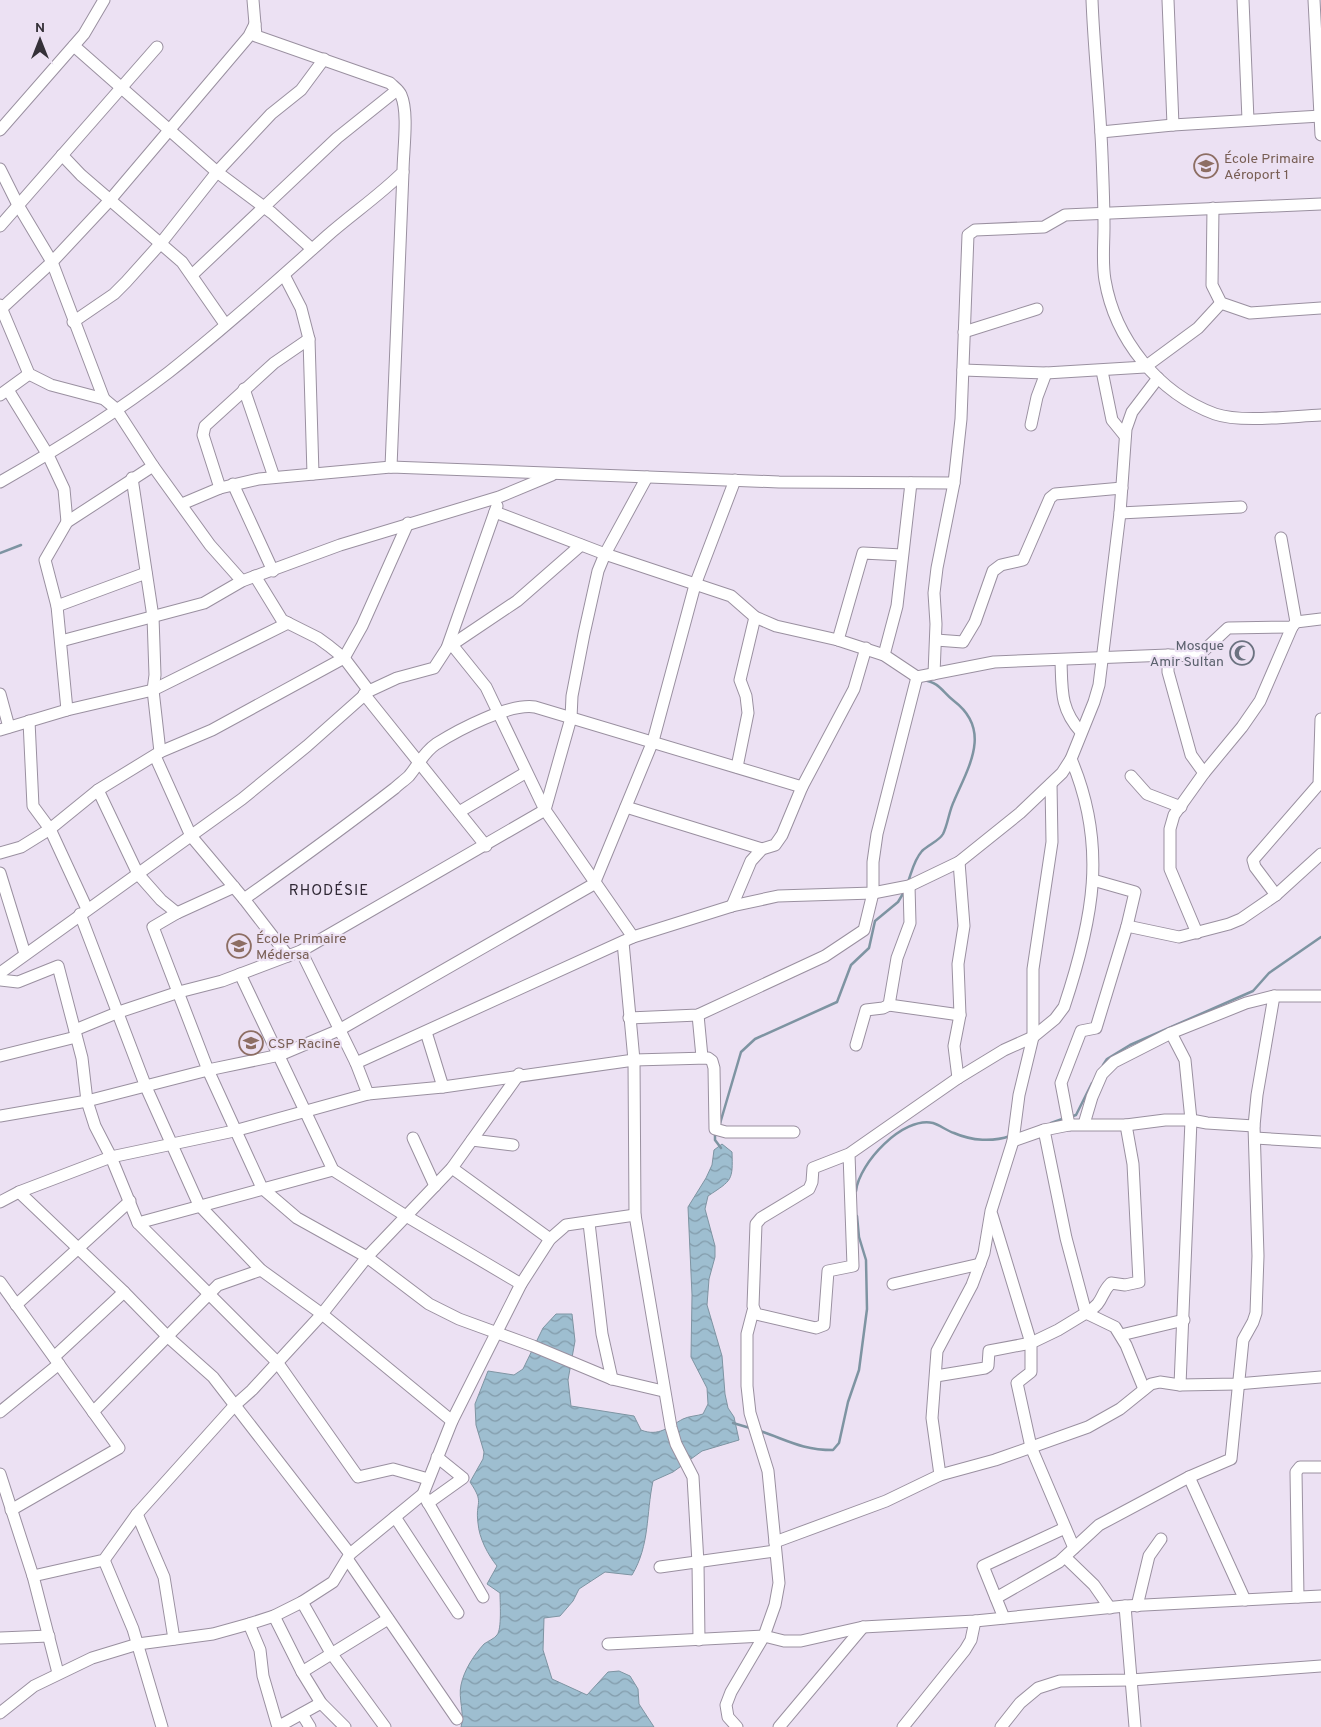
<svg xmlns="http://www.w3.org/2000/svg" width="1321" height="1727" viewBox="0 0 1321 1727" font-family="Overpass,sans-serif">
  <defs>
    <pattern id="water-waves" width="16" height="10" patternUnits="userSpaceOnUse" patternTransform="scale(1.25)"><rect width="16" height="10" fill="#9ebed0"/><path d="M0 5q4-4 8 0t8 0" fill="none" stroke="#829baa"/></pattern>
  </defs>
  <rect width="100%" height="100%" fill="#ece1f3"/>
  <path fill="url(#water-waves)" stroke="#7e94a2" d="M722 1144 732 1152C733 1181 732 1180 708 1196L705 1209 715 1246V1257L709 1279 707 1305 722 1356 725 1394 728 1408 734 1417 739 1440 702 1451 673 1472 653 1481C646 1514 650 1545 632 1575L605 1572 579 1589 573 1601 560 1616 544 1618 543 1650 552 1679 587 1695 608 1672 619 1671 630 1676 638 1689 639 1704 654 1727H461C465 1715 458 1698 461 1685 464 1670 474 1655 484 1644 488 1641 494 1639 497 1635 502 1629 500 1602 500 1593L487 1584 497 1566C488 1555 479 1538 478 1523 475 1501 485 1504 470 1482L483 1459 484 1452 476 1425 475 1404 488 1371 514 1375 523 1369 543 1328 556 1314H572L575 1341 568 1380 571 1406 634 1416 641 1430C659 1437 668 1427 683 1419 689 1416 697 1416 703 1414L708 1404 707 1388 691 1357 692 1295 688 1207 706 1178 712 1165 714 1150Z"/>
  <g fill="none" stroke-linecap="round" stroke-linejoin="round">
    <g stroke="#7e94a2" stroke-width="2.5">
      <polyline points="0,553 21,545"/>
      <path d="M908 882C912 871 914 860 922 851 928 845 939 841 943 834 948 824 949 811 954 801 969 766 992 730 954 701 941 691 941 683 923 680"/>
      <polyline points="1103,1065 1107,1059 1130,1045 1253,991 1269,973 1321,937"/>
      <polyline points="1070,1117 1076,1115 1092,1083"/>
      <polyline points="1051,1123 1065,1118"/>
      <polyline points="719,1127 741,1052 755,1039 837,1002 851,965 869,948 875,921 898,902 904,892"/>
      <polyline points="715,1134 715,1140 721,1148"/>
      <path d="M856 1191C859 1163 903 1116 933 1123 940 1125 947 1131 954 1133 972 1141 993 1142 1010 1136"/>
      <polyline points="733,1423 750,1428"/>
      <path d="M760 1431C787 1440 802 1450 833 1450L839 1443 848 1402 859 1370 867 1309 866 1260 859 1237 857 1216"/>
    </g>
    <g stroke="#9a90a0" stroke-width="13">
      <g id="minor">
        <polyline points="253,0 255,24"/>
        <path d="M1092 0C1094 52 1100 103 1102 155 1103 179 1104 203 1104 227 1104 244 1102 263 1105 280 1115 339 1158 393 1215 414 1241 423 1293 416 1321 415"/>
        <polyline points="1168,0 1173,125"/>
        <polyline points="1243,0 1248,120"/>
        <polyline points="1314,0 1321,135"/>
        <polyline points="74,46 217,172 272,213 312,249"/>
        <polyline points="0,130 84,34 104,0"/>
        <polyline points="1101,132 1173,125 1321,116"/>
        <polyline points="62,155 81,175 182,262 225,324"/>
        <polyline points="0,169 18,205 52,262 104,399"/>
        <polyline points="1213,208 1212,285 1221,303 1250,313 1321,308"/>
        <polyline points="0,226 157,47"/>
        <polyline points="192,275 337,138 397,90"/>
        <polyline points="284,275 301,308 309,339 313,474"/>
        <polyline points="0,305 29,374 51,385 104,399 116,409 153,466 210,545 242,581"/>
        <path d="M0 310 52 262 110 200 249 36 255 24 256 36 390 83C394 87 399 90 401 95 409 113 403 151 403 172 380 195 352 214 327 236 276 282 223 329 169 372 116 413 58 449 0 482"/>
        <polyline points="73,322 114,294 126,282 161,243 217,172 271,114 301,90 324,59"/>
        <polyline points="964,332 1037,309"/>
        <polyline points="963,370 1046,373 1145,367 1198,328 1221,303"/>
        <polyline points="1102,371 1112,420 1125,436"/>
        <polyline points="244,389 274,477"/>
        <polyline points="8,390 48,455 64,489 67,522"/>
        <polyline points="0,395 29,374"/>
        <polyline points="1031,425 1037,397 1046,373"/>
        <polyline points="391,467 403,172"/>
        <polyline points="132,478 153,617 155,675 153,690 160,752"/>
        <polyline points="233,484 273,571"/>
        <polyline points="220,488 203,435 205,426 274,363 309,339"/>
        <polyline points="182,504 220,488 259,479 391,467 779,482 954,483"/>
        <polyline points="495,512 605,554 731,596 755,617 776,626 838,640 884,655 917,677 994,662 1168,655 1198,656 1228,628 1292,627 1296,622 1321,619"/>
        <polyline points="1120,513 1241,507"/>
        <polyline points="1281,538 1296,622"/>
        <polyline points="255,576 282,620 318,638 329,646 344,658 369,691 397,678 434,668 447,648 497,506"/>
        <polyline points="57,606 146,573"/>
        <polyline points="838,640 863,553 902,555"/>
        <polyline points="936,640 963,642 975,622 993,571 1001,565 1023,560 1050,498 1055,494 1122,488"/>
        <polyline points="61,641 204,603 242,581 340,545 499,497 552,475"/>
        <polyline points="453,646 486,687 545,810 633,937"/>
        <polyline points="447,648 517,601 581,545"/>
        <polyline points="884,655 897,606 911,483"/>
        <polyline points="1168,655 1168,672 1191,755 1204,773"/>
        <path d="M1061 660C1062 690 1060 709 1081 732"/>
        <polyline points="934,674 936,624 934,593 937,568 954,483 961,419 968,235 975,230 1044,227 1065,215 1321,204"/>
        <polyline points="0,694 9,727"/>
        <polyline points="364,694 486,846"/>
        <polyline points="67,710 57,606 45,560 67,522 153,466"/>
        <polyline points="29,721 33,806 50,829 87,909"/>
        <polyline points="0,730 67,710 153,690 288,623"/>
        <polyline points="155,756 191,836 244,899 288,956"/>
        <polyline points="737,767 748,713 746,696 740,680 755,617"/>
        <polyline points="1131,776 1147,794 1181,807"/>
        <polyline points="98,790 138,874 161,900 177,913"/>
        <polyline points="626,807 762,849"/>
        <polyline points="459,812 525,773"/>
        <polyline points="0,853 21,847 50,829 98,790 160,752 212,730 344,658 362,626 408,523"/>
        <polyline points="0,873 25,954"/>
        <polyline points="234,887 177,913 153,927 208,1070 262,1188 297,1218 367,1257 429,1304 459,1319 533,1346 612,1379 663,1391"/>
        <polyline points="1276,895 1255,867 1253,860 1319,784 1321,719"/>
        <path d="M244 899C295 863 346 826 395 788 399 784 405 780 409 776 419 764 423 753 436 744 458 730 509 703 535 707L802 787"/>
        <polyline points="732,906 751,861 762,849 775,845 782,835 802,787 854,689 866,648"/>
        <polyline points="80,914 146,1087 199,1205 261,1270 322,1314 452,1421"/>
        <polyline points="1127,926 1179,937 1229,924 1241,919 1276,895 1321,854"/>
        <polyline points="1197,933 1170,869 1170,829 1174,815 1204,773 1242,727 1260,701 1292,627"/>
        <polyline points="623,942 634,1060 635,1215 671,1427 676,1444 693,1477 698,1563 699,1640"/>
        <polyline points="301,951 356,1063 368,1094"/>
        <polyline points="0,973 242,799 307,746 369,691"/>
        <polyline points="240,974 333,1170 406,1216 521,1284"/>
        <polyline points="0,980 18,982 58,966 82,1058 87,1101 95,1126 111,1157 19,1192 0,1202"/>
        <polyline points="889,1005 960,1015"/>
        <polyline points="698,1015 702,1057"/>
        <polyline points="629,1018 698,1015 825,956 864,930 873,893 873,862 877,834 917,677"/>
        <polyline points="75,1030 119,1012 179,992 222,981 301,951 545,810 571,718 572,696 584,634 598,571 605,554 647,477"/>
        <polyline points="426,1032 443,1087 634,1060 708,1058 712,1061 714,1068 715,1129 726,1132 794,1132"/>
        <polyline points="1171,1033 1185,1060 1191,1120 1180,1385"/>
        <polyline points="856,1045 866,1010 883,1008 889,1005 897,958 910,923 909,886"/>
        <polyline points="0,1056 76,1037"/>
        <polyline points="356,1063 633,937 732,906 778,896 873,893 909,886 959,862 1020,813 1062,773 1071,759 1094,702 1099,685 1120,513 1126,429 1132,412 1158,378"/>
        <polyline points="958,1078 954,1046 960,1015 958,964 964,926 959,862"/>
        <polyline points="0,1116 87,1101 208,1070 280,1055 339,1030 594,884 653,741 695,585 735,480"/>
        <polyline points="1084,1124 1092,1097 1102,1074 1114,1062 1171,1033 1246,1003 1274,996 1321,996"/>
        <polyline points="1069,1125 1061,1083 1081,1031 1096,1028 1127,926 1135,892 1093,880"/>
        <polyline points="1044,1130 1069,1125 1126,1125 1165,1120 1191,1120 1207,1123 1254,1126"/>
        <polyline points="413,1138 435,1186"/>
        <polyline points="1255,1138 1321,1142"/>
        <polyline points="472,1140 513,1145"/>
        <polyline points="1013,1141 1044,1130 1066,1238 1086,1313 1058,1330 1031,1343 1031,1372 1017,1383 1031,1447 1074,1548"/>
        <path d="M849 1154 853 1266 828 1271 824 1325 816 1328 756 1314 753 1306 756 1224 761 1218 809 1189 812 1182 813 1168 849 1154 958 1078 1004 1050 1033 1037 1055 1019 1064 1007C1093 920 1108 846 1071 759"/>
        <polyline points="452,1168 550,1239"/>
        <polyline points="333,1170 138,1223 111,1157 234,1131 368,1094 443,1087"/>
        <polyline points="19,1192 124,1292 168,1337 213,1377 350,1554"/>
        <polyline points="138,1223 277,1362 358,1477 393,1469 428,1479"/>
        <polyline points="589,1223 602,1334 612,1379"/>
        <polyline points="0,1282 119,1448 11,1510"/>
        <polyline points="893,1284 980,1264"/>
        <polyline points="16,1305 130,1201"/>
        <path d="M1086 1313C1105 1302 1099 1295 1111 1283L1125 1285 1139 1282 1133 1164 1126 1125"/>
        <polyline points="1086,1313 1115,1327 1126,1345 1144,1389"/>
        <polyline points="1121,1335 1184,1320"/>
        <polyline points="54,1357 124,1292"/>
        <polyline points="936,1376 985,1368 988,1366 989,1351 1031,1343 992,1215"/>
        <polyline points="0,1412 59,1364"/>
        <polyline points="93,1412 218,1285 261,1270"/>
        <polyline points="0,1474 33,1576 58,1673"/>
        <polyline points="940,1475 995,1460 1088,1427 1120,1409 1151,1384 1160,1382 1180,1385 1237,1384 1321,1377"/>
        <polyline points="1189,1477 1245,1600"/>
        <polyline points="423,1494 483,1597"/>
        <polyline points="428,1503 463,1478 437,1457"/>
        <polyline points="137,1514 164,1577 174,1639"/>
        <polyline points="395,1517 458,1613"/>
        <polyline points="775,1542 886,1501 940,1475 932,1418 937,1351 972,1285 984,1253 991,1211 1013,1141 1019,1095 1033,1037 1033,969 1052,842 1051,784"/>
        <polyline points="1065,1557 1094,1585 1110,1608"/>
        <polyline points="104,1560 133,1629 162,1727"/>
        <polyline points="348,1560 457,1719"/>
        <polyline points="660,1567 775,1551"/>
        <polyline points="33,1576 104,1560 137,1514 234,1406 252,1390 322,1314 367,1257 452,1168 519,1074"/>
        <polyline points="1298,1597 1296,1472 1300,1467 1321,1467"/>
        <polyline points="996,1598 1059,1562 1099,1525 1189,1477 1231,1459 1243,1340 1253,1322 1256,1313 1258,1256 1254,1126 1257,1095 1274,996"/>
        <polyline points="302,1602 331,1653 385,1727"/>
        <polyline points="1125,1606 1135,1727"/>
        <polyline points="1137,1606 1149,1556 1161,1539"/>
        <polyline points="274,1616 302,1672 321,1703 345,1727"/>
        <polyline points="1004,1618 983,1566 1065,1528"/>
        <polyline points="249,1624 260,1650 263,1676 277,1724 283,1724 321,1703"/>
        <polyline points="0,1638 49,1636"/>
        <polyline points="608,1644 764,1636 784,1641 801,1641 863,1627 975,1621 1125,1606 1321,1596"/>
        <polyline points="302,1672 388,1619"/>
        <polyline points="0,1713 34,1686 92,1658 138,1644 213,1634 249,1624 274,1616 302,1602 333,1582 350,1554 423,1494 452,1421 521,1284 550,1239 566,1225 635,1215"/>
        <polyline points="302,1714 310,1727"/>
        <polyline points="737,1727 728,1717 726,1705 731,1692 764,1636 775,1605 779,1583 768,1471 750,1413 747,1386 747,1334 753,1311"/>
        <polyline points="779,1727 863,1627"/>
        <polyline points="903,1727 965,1650 971,1640 975,1621"/>
        <polyline points="1001,1727 1020,1703 1038,1688 1060,1681 1131,1680 1321,1666"/>
      </g>
    </g>
    <use href="#minor" stroke="#fff" stroke-width="11"/>
  </g>
  <defs>
    <g id="school-ring" transform="scale(1.25)"><circle r="9.5" fill="#ece1f3" stroke="#8d6e63" stroke-width="1.5"/><path d="M0-5L7-2L0 1L-7-2ZM-4 1L0 2.5L4 1V4Q0 6-4 4Z" fill="#8d6e63"/></g>
    <g id="mosque-ring" transform="scale(1.25)"><circle r="9.5" fill="#ece1f3" stroke="#6b7280" stroke-width="1.5"/><path d="M3.5-4.9A6 6 0 1 0 3.5 4.9A5 5 0 1 1 3.5-4.9Z" fill="#6b7280"/></g>
  </defs>
  <g fill-rule="evenodd">
    <use href="#school-ring" x="1206" y="166"/>
    <use href="#mosque-ring" x="1242" y="653"/>
    <use href="#school-ring" x="239" y="946"/>
    <use href="#school-ring" x="251" y="1043"/>
  </g>
  <g text-anchor="middle" stroke-width="4.5" stroke-linejoin="round" paint-order="stroke">
    <g font-size="14" fill="#785e54" stroke="#ece1f3" text-anchor="start">
      <text x="1224" y="163">École Primaire<tspan x="1224" dy="16">Aéroport 1</tspan></text>
      <text x="256" y="943">École Primaire<tspan x="256" dy="16">Médersa</tspan></text>
      <text x="268" y="1048">CSP Racine</text>
    </g>
    <g font-size="14" fill="#5b616d" stroke="#ece1f3" text-anchor="end">
      <text x="1224" y="650">Mosque<tspan x="1224" dy="16">Amir Sultan</tspan></text>
    </g>
    <g font-size="15" letter-spacing="1" fill="#302835" stroke="#ece1f3">
      <text x="329" y="895">RHODÉSIE</text>
    </g>
  </g>
  <g transform="translate(40 40)" stroke="#ece1f3" stroke-width="4" paint-order="stroke">
  <path d="M0-4L9 19L0 12L-9 19Z" fill="#353138"/>
  <text y="-8" font-size="14" font-weight="bold" text-anchor="middle" fill="#353138">N</text>
  </g>
</svg>
